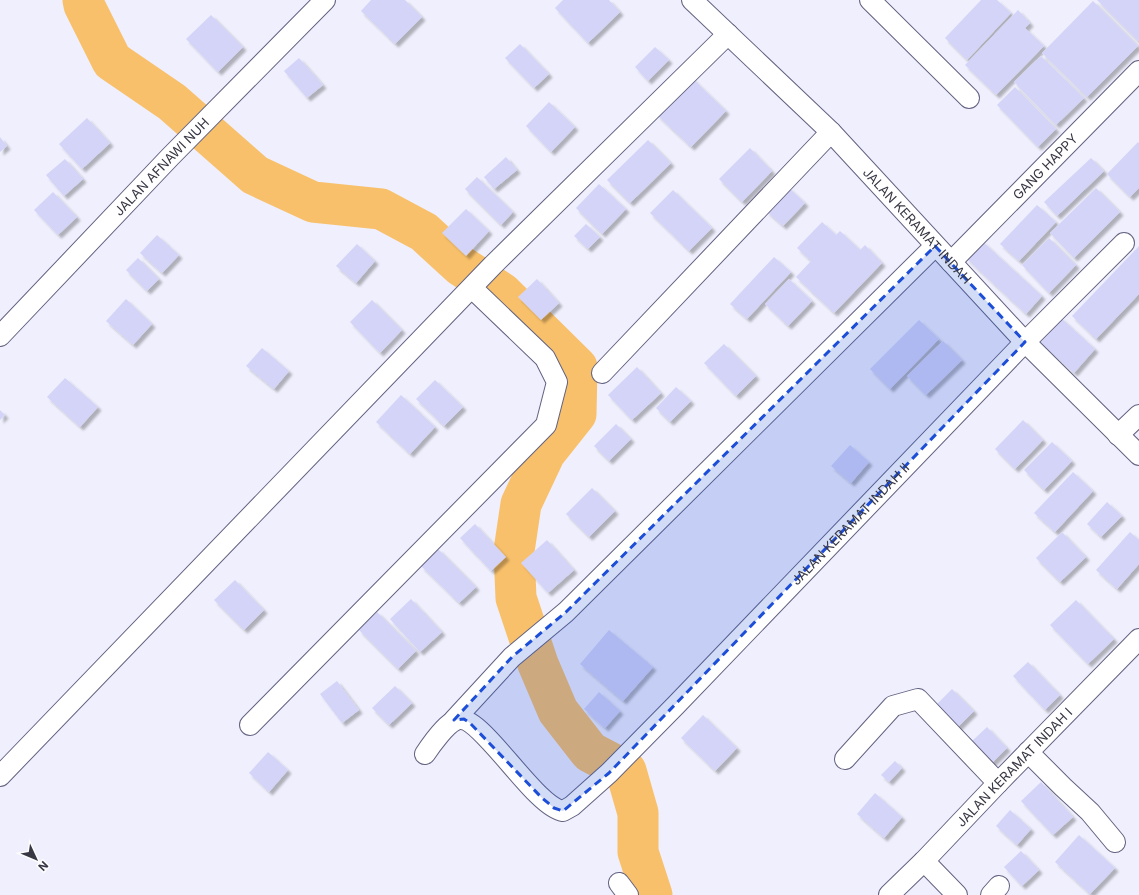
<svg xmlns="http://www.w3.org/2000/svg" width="1139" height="895" viewBox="0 0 1139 895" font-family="Inter,sans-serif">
  <defs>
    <filter id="shadow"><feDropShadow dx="3.5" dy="3.5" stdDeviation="1" flood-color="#0004"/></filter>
  </defs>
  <rect width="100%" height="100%" fill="#efeffd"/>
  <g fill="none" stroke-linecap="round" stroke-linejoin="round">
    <polyline stroke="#f8c06a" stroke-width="41" points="83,0 84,5 112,61 172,102 255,175 313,202 381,209 424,232 461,266 502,293 577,367 576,414 545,453 521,504 514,551 516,598 538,664 558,711 590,752 626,771 638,813 638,852 652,895"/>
  </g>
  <g fill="#d4d4f8" filter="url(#shadow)">
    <polygon points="371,0 405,0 422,17 395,44 361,11"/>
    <polygon points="563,0 609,0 620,12 588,43 555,8"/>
    <polygon points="981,0 997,0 1011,13 967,60 945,38"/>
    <polygon points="1097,0 1139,0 1139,40 1138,41"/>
    <polygon points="1093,1 1138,46 1087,97 1042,53"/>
    <polygon points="1018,10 1030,23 1025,28 1044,46 996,95 965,65"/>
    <polygon points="211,15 243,47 218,72 186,39"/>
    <polygon points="520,44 549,74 534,88 505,58"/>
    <polygon points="655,47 669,60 648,81 635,67"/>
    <polygon points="1041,56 1084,98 1056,125 1014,82"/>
    <polygon points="299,58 323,85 307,98 284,71"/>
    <polygon points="692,78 726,111 691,147 657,115"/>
    <polygon points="1015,87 1056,129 1038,147 997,105"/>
    <polygon points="549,102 575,127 551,152 526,126"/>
    <polygon points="87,118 110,143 82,169 59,144"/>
    <polygon points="0,137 7,146 0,152"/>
    <polygon points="648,140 671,163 630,203 607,180"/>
    <polygon points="1138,142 1139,143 1139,188 1130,197 1107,174"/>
    <polygon points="750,148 772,171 742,202 719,179"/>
    <polygon points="506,157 517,170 494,189 484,177"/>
    <polygon points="1091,158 1104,171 1057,216 1044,202"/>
    <polygon points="65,159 83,179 64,196 46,175"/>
    <polygon points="477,177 513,212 501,225 465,189"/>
    <polygon points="599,184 626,209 602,234 576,208"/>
    <polygon points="788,187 805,203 783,226 766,211"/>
    <polygon points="1096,188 1120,212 1074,258 1050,233"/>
    <polygon points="673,190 712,228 689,251 650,213"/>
    <polygon points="53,192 77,217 58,235 34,210"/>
    <polygon points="1037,205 1056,222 1019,261 1000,244"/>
    <polygon points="466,209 489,231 466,256 442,233"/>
    <polygon points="822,222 836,235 840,231 860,250 865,245 882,263 834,313 796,277 811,261 797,248"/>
    <polygon points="586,224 600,237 588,249 574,236"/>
    <polygon points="157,235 179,255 162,273 140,253"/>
    <polygon points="1049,238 1076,265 1049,293 1022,265"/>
    <polygon points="982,241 1042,296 1026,314 966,258"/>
    <polygon points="357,244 375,261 356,283 336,266"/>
    <polygon points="1139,246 1139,294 1096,339 1072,316"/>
    <polygon points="774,257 791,272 747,319 730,304"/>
    <polygon points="138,258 159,279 147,291 126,270"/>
    <polygon points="537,279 559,303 541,320 518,297"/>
    <polygon points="789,279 812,301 788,326 765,304"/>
    <polygon points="126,299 152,324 133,345 106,321"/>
    <polygon points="372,300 402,330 380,353 350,322"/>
    <polygon points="1060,317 1095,349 1074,373 1038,341"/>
    <polygon points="919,320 939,339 890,389 870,369"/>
    <polygon points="943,341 962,360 926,395 907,376"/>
    <polygon points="724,344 756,376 736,396 704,363"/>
    <polygon points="262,348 289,371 274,389 246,366"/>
    <polygon points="637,367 661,393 632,420 608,395"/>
    <polygon points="65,378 98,407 80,427 47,397"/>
    <polygon points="435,380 463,407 444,426 416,399"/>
    <polygon points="676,387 691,401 670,422 656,408"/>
    <polygon points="401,395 435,427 410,454 376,422"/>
    <polygon points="0,410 5,415 0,420"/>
    <polygon points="1023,420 1043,440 1015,469 995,449"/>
    <polygon points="616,424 631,439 609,461 594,446"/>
    <polygon points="1052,442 1072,461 1044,490 1024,470"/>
    <polygon points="850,445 869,462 851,483 831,466"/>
    <polygon points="1073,472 1093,491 1055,532 1034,513"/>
    <polygon points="592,488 615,511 589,537 566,514"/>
    <polygon points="1107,502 1122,516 1101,537 1087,524"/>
    <polygon points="475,524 506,557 491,571 460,538"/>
    <polygon points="1062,532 1086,557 1060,582 1036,558"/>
    <polygon points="1130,532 1139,540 1139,564 1117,589 1096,570"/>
    <polygon points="547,540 574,570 548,593 521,563"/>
    <polygon points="438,549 476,587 459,603 421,566"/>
    <polygon points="235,580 264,610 244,630 214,600"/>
    <polygon points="411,599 442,632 420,652 390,619"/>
    <polygon points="1076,600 1114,639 1088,664 1050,625"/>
    <polygon points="377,612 416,651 398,669 359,630"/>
    <polygon points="609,630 653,667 623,701 580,664"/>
    <polygon points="1028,662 1060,695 1045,710 1013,676"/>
    <polygon points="337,681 359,710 342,723 320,694"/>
    <polygon points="395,686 412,703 389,725 372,708"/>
    <polygon points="952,689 974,711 956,729 934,707"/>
    <polygon points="599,692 620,711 605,728 584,709"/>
    <polygon points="703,715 737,748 715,771 681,738"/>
    <polygon points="987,727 1007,748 991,764 970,743"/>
    <polygon points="268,752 288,770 269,792 249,773"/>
    <polygon points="895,761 902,768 889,782 881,775"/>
    <polygon points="1041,782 1073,817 1053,835 1021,801"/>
    <polygon points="875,793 902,817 884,838 857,814"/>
    <polygon points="1010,810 1031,829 1017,845 996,826"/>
    <polygon points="1079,835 1115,868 1090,894 1055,862"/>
    <polygon points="1021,851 1039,870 1022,886 1004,867"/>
  </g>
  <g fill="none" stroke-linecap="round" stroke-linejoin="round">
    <g stroke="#636280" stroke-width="22">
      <g id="minor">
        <path id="s1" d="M692 0 831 132 1025 342 1139 455"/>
        <polyline points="870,0 969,98"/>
        <path id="s2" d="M951 262 1139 71"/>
        <path id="s3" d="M0 336 170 157 325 0"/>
        <polyline points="602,373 831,132"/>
        <polyline points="1118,435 1139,415"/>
        <polyline points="454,720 512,657 566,612 935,246"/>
        <polyline points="250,725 546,425 557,382 545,358 472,288"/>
        <polyline points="1028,752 1063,787 1090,812 1115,842"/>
        <path id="s4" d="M425 754C431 745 446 724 456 720 479 710 534 807 563 811L572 806 609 773 676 705 1025 342 1124 243"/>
        <polyline points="845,759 893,706 918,699 998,783"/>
        <polyline points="0,776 493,265 728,34"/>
        <polyline points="924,861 957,895"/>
        <polyline points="619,883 628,895"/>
        <path id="s5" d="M889 895 924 861 998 783 1139 639"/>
        <polyline points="991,895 999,886"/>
      </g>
    </g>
    <use href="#minor" stroke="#fff" stroke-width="20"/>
  </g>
  <path fill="#1d4ed8" fill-opacity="0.2" stroke="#1d4ed8" stroke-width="3" stroke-dasharray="8 5" stroke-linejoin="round" d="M935 246 1025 342 609 773 563 811 554 808 541 797 470 723 464 719 454 720 512 657 566 612Z"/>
  <g text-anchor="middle" stroke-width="3.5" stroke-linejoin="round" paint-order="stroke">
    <g font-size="13" fill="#383845" stroke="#fdfdfd">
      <text dy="5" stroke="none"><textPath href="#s2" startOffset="134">GANG HAPPY</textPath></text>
      <text dy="5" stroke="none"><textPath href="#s3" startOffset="234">JALAN AFNAWI NUH</textPath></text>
      <text dy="5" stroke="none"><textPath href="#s1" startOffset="319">JALAN KERAMAT INDAH</textPath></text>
      <text dy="5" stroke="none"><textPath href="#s4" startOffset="597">JALAN KERAMAT INDAH II</textPath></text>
      <text dy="5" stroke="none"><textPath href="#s5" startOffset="179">JALAN KERAMAT INDAH I</textPath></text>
    </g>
  </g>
  <g transform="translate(36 859) rotate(134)" stroke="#fdfdfd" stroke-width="3" paint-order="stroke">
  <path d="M0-3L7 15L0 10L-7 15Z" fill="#383845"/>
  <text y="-6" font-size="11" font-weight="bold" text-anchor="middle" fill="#383845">N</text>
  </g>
</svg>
